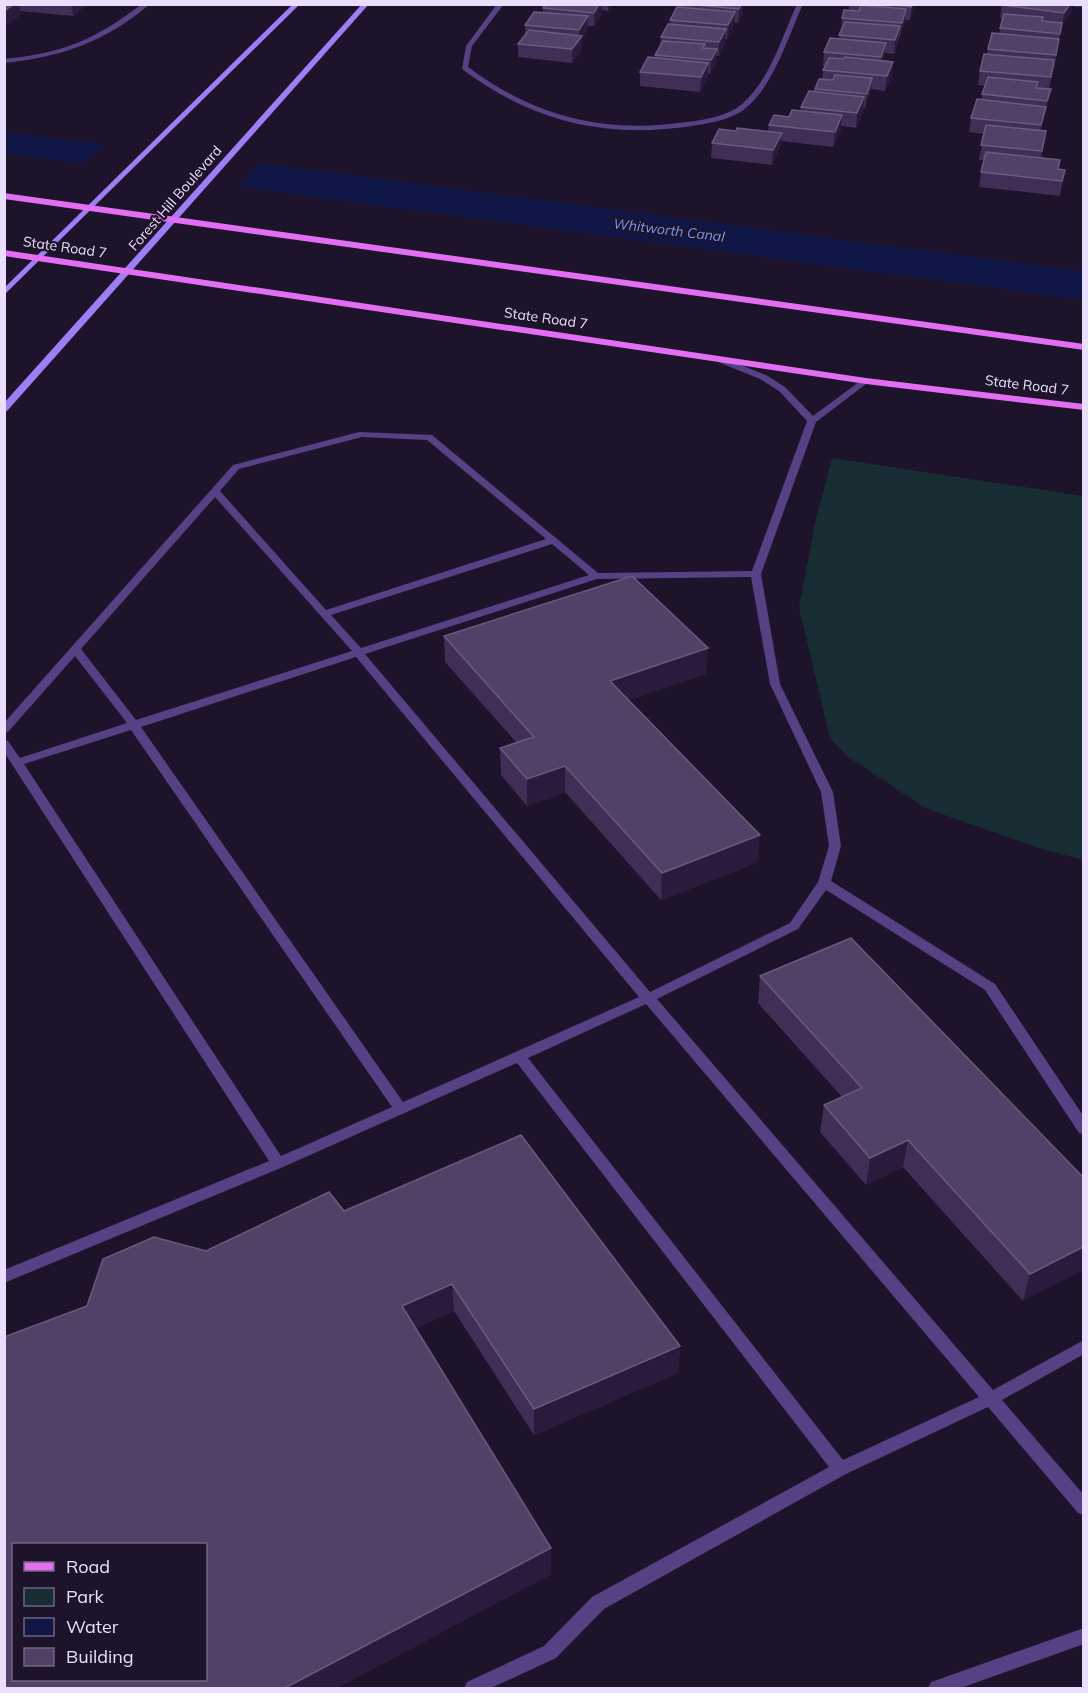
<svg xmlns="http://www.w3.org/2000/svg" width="1088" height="1693" viewBox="0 0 1088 1693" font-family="Mulish,sans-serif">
  <rect width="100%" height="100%" fill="#1d132a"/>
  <polygon fill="#172d33" points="832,458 1083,496 1083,860 1039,848 925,808 847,756 830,738 799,608 815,523"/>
  <g fill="#101646">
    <polygon points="5,132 104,144 82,164 5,154"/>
    <polygon points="260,163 1083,271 1083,300 239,187"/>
  </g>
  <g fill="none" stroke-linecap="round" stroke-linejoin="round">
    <g fill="#554285" fill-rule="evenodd">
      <path d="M721 357 766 375 785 387 813 416 863 379 866 378 870 381 816 422 761 574 780 684 833 792 841 846 831 881 995 984 1084 1117V1134L1079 1133 985 990 826 890 798 929 657 999 993 1390 1084 1340V1354L1002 1400 1084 1495V1515L1078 1513 988 1407 846 1474 604 1609 556 1658 491 1688H464L467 1682 544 1646 592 1597 829 1467 517 1063 283 1167 4 1283V1270L269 1161 4 752V740L8 741 20 758 127 723 75 656 8 732 4 733V723L233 465 359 432 432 435 598 573 752 571 807 421 779 391 760 379 718 362V358ZM362 437 427 440 546 539 326 610 220 491 239 469ZM215 497 352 651 136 720 81 649ZM552 544 589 575 361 648 331 615ZM751 577 770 684 821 792 829 846 818 882 790 923 650 992 365 654 597 579ZM356 657 639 997 403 1102 141 727ZM131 730 392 1107 281 1156 24 764ZM646 1004 979 1397 843 1460 528 1058Z"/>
      <polygon points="1084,1628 1084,1644 961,1688 928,1688 931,1682 937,1680"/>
    </g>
    <g fill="#554285" fill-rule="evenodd">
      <path d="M142 4H150C105 42 62 57 4 63V59C64 53 94 40 142 4Z"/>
      <path d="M497 4H504L472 46 468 67C535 117 604 134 687 122 705 120 728 116 742 104 770 80 782 37 797 4H803C788 37 774 85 746 108 730 121 705 124 685 127 601 138 530 120 462 69L466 46Z"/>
    </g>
    <g fill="#9e7df5" fill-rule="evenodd">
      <polygon points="293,4 300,4 4,295 4,288"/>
      <polygon points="362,4 369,4 7,411 4,412 4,403"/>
    </g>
    <g fill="#e36ef3" fill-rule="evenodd">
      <polygon points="4,193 1084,344 1084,350 4,199"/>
      <polygon points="4,250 866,378 1084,404 1084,410 866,384 4,256"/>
    </g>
  </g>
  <g fill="#402e56">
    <polygon points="4,4 87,4 73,16 20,11 21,15"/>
    <polygon points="546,4 612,4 608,11 602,10 602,13 594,26 587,26 587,30 582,38 582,50 572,63 518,57 518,44 525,35 525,25 543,12 543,8"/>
    <polygon points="680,4 747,4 747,6 743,6 743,14 738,23 734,22 734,26 727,39 725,39 725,43 719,56 716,56 716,63 710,74 708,74 708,77 700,92 640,86 640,72 655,58 655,55 660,44 661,37 670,24 670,20 680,7"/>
    <polygon points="849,4 914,4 910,20 905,20 894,54 885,53 883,61 892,76 885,91 871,89 865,108 863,108 863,112 856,128 841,126 841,130 833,147 781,141 780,147 772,165 711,158 712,143 736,131 768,131 769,125 800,111 801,107 814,92 815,89 822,79 823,70 825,66 823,66 824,52 839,38 841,31 842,18 849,10"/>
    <polygon points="1002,4 1083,4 1083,7 1075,7 1072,5 1071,12 1061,27 1054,69 1053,69 1049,89 1048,104 1044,116 1041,130 1046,131 1041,158 1059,169 1065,170 1060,196 979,187 981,172 984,160 979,160 984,134 969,132 971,118 981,100 985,86 978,85 980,71 987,54 988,49 999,34 1002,19 1000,18"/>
    <polygon points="444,636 706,674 629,700 758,862 661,900 565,792 527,806 501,775 500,748 517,743 445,662"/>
    <polygon points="760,976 1083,1177 1023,1301 903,1167 866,1185 820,1132 824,1105 842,1097 758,1003"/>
    <polygon points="344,1211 680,1346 678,1373 534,1435 454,1311 416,1328 551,1574 335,1689 4,1689 87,1306 206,1251"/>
  </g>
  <g fill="#2a1b3d">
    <polygon points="14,4 19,4 21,15 4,27 4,11"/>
    <polygon points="71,4 87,4 73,16"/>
    <polygon points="599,4 602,4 602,13 594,26 594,13"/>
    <polygon points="608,4 612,4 608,11"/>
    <polygon points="741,4 743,4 743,14 738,23 739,9"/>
    <polygon points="912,4 914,4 914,7 910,20"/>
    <polygon points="1070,4 1072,4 1071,12 1062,27 1064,13"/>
    <polygon points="906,9 905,23 900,36 902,23"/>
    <polygon points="735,12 734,26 727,39 728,25"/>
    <polygon points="588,16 587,30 582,38 582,50 572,63 572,49 579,40 579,30"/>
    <polygon points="900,26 898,40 894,54 895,40"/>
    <polygon points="726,29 725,43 719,56 719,42"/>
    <polygon points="886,43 884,57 880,71 881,57"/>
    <polygon points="717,49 716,63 710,74 711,60"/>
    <polygon points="893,62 892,76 885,91 887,76"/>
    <polygon points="708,63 708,77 700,92 701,77"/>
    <polygon points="872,78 870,92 865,108 867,94"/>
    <polygon points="1051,89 1048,104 1045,116 1047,101"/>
    <polygon points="864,97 863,112 856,128 857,113"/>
    <polygon points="1046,107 1043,121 1038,140 1041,125"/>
    <polygon points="842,115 841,130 833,147 835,132"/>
    <polygon points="782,133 780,147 772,165 773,150"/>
    <polygon points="708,648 706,674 609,707 610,681"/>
    <polygon points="565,766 565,792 527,806 527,779"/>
    <polygon points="760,835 758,862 661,900 662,873"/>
    <polygon points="908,1140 903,1167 866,1185 870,1158"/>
    <polygon points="1083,1247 1083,1270 1023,1301 1030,1274"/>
    <polygon points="452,1284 454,1311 404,1333 402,1306"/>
    <polygon points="680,1346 678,1373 534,1435 534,1409"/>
    <polygon points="551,1548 551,1574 335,1689 283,1689"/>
  </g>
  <g fill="#524167" stroke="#6a5a7f" stroke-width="1.5" fill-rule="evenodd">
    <polygon points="4,4 14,4 4,11"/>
    <polygon points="546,4 599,4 594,13 543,8"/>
    <polygon points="684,4 741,4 739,9"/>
    <polygon points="884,4 912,4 911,7"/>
    <polygon points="1070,4 1064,13 1002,5 1002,4"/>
    <polygon points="861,5 906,9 902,23 842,18 844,10 859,11"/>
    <polygon points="677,7 735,12 728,25 670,20"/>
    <polygon points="534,12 588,16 579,30 525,25"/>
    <polygon points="1004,14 1043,17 1042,21 1062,23 1060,34 1000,28"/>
    <polygon points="845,22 900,26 895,40 839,35"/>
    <polygon points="668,24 726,29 719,42 661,37"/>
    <polygon points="529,30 582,36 572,49 518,44"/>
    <polygon points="992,33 1059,39 1056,55 988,49"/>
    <polygon points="830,38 886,43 881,57 824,52"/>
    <polygon points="663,41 705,44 703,48 717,49 711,60 655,55"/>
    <polygon points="984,54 1054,60 1051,77 980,71"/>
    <polygon points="648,57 708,63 701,77 640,72"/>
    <polygon points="845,57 893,62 887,76 823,70 829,58 843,59"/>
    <polygon points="835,75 872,78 867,94 815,89 819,79 833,80"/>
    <polygon points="988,77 1038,82 1036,88 1051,89 1047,101 982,94"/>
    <polygon points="809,91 864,97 857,113 801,107"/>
    <polygon points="977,99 1046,107 1041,125 971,118"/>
    <polygon points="792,110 842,115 835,132 769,125 774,115 789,117"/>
    <polygon points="986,125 1046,131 1042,151 981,145"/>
    <polygon points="737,128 782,133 773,150 712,143 719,129 736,131"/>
    <polygon points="986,152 1060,160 1058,169 1065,170 1062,181 981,172"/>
    <polygon points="632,576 708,648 610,681 760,835 662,873 565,766 527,779 500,748 534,737 444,636"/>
    <polygon points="851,938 1083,1177 1083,1247 1030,1274 908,1140 870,1158 824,1105 862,1088 760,976"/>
    <path d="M521 1135 680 1346 534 1409 452 1284 402 1306 551 1548 283 1689H4V1337L87 1306 103 1259 154 1237 206 1251 329 1192 344 1211ZM14 1545H206V1680H14Z"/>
  </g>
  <g text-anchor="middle" stroke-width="4.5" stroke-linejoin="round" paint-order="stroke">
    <g font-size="14" fill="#e9defc" stroke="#1d132a">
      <text transform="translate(175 198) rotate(-49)" y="5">Forest Hill Boulevard</text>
      <text transform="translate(65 247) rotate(8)" y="5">State Road 7</text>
      <text transform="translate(546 318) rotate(8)" y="5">State Road 7</text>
      <text transform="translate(1027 385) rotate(7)" y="5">State Road 7</text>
    </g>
    <g font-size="14" font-style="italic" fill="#7599f4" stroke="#1d132a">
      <text transform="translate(669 230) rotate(7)" y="5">Whitworth Canal</text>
    </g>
  </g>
  <rect width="1088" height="1693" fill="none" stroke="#e9defc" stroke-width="12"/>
  <rect x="12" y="1543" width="195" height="138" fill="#1d132a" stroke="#6f647e" stroke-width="1.5"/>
  <rect x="24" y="1562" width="30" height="9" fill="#e36ef3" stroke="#6f647e" stroke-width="1.5"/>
  <text x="66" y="1573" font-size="18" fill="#e9defc">Road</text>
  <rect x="24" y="1588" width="30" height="18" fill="#172d33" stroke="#6f647e" stroke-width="1.5"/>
  <text x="66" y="1603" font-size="18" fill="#e9defc">Park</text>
  <rect x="24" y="1618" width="30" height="18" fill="#101646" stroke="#6f647e" stroke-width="1.5"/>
  <text x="66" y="1633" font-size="18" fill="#e9defc">Water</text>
  <rect x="24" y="1648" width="30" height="18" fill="#524167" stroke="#6f647e" stroke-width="1.5"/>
  <text x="66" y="1663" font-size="18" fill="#e9defc">Building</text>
</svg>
